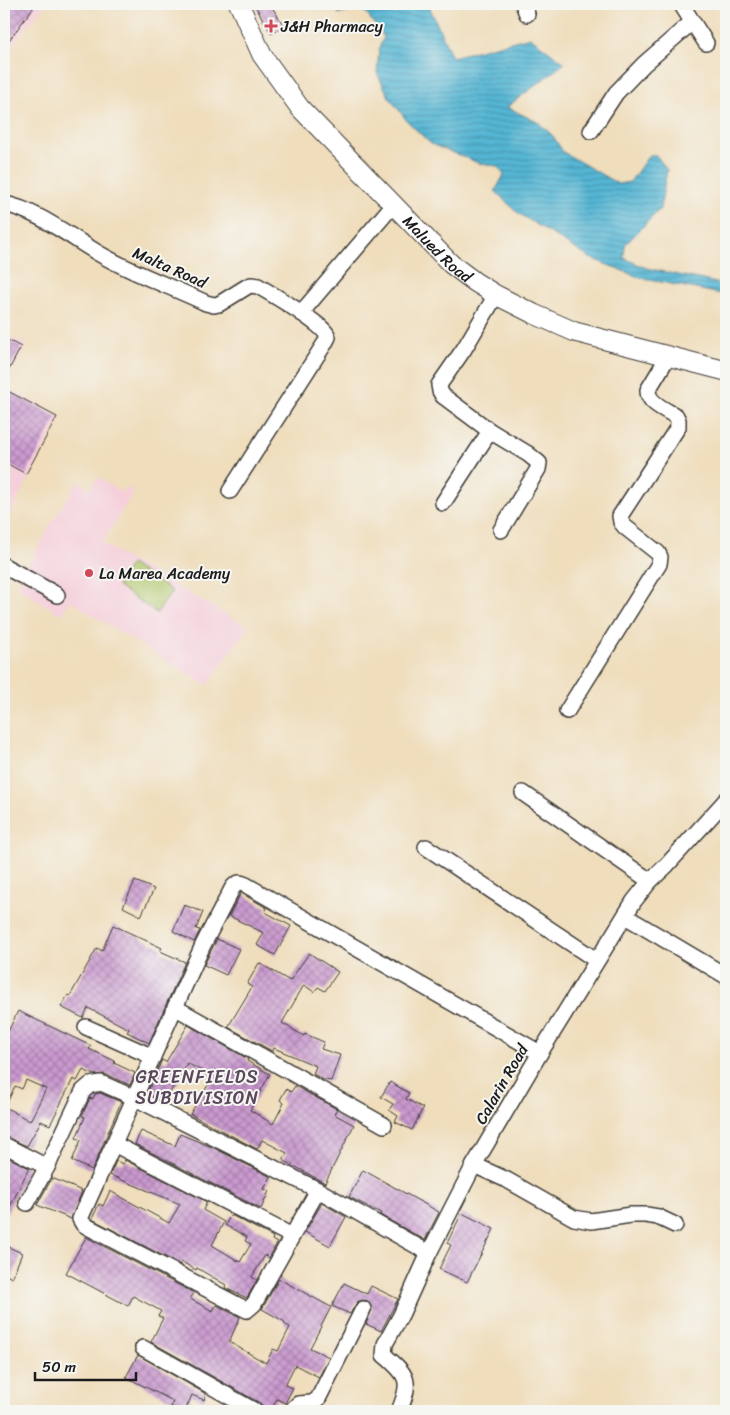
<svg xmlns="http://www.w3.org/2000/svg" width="730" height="1415" viewBox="0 0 730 1415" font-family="Sriracha,sans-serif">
  <defs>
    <pattern id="water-rules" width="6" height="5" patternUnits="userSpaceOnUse" patternTransform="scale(1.25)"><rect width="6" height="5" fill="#55b6d4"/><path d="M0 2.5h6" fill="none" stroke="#4693ab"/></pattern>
    <pattern id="building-cross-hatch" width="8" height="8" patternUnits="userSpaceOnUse" patternTransform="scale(1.25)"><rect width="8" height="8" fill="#ca9acf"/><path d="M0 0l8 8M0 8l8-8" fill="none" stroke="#a37da7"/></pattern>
  </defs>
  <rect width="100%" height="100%" fill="#f6f6f2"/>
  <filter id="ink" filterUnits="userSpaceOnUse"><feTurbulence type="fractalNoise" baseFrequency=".02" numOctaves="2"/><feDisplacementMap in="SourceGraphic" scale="10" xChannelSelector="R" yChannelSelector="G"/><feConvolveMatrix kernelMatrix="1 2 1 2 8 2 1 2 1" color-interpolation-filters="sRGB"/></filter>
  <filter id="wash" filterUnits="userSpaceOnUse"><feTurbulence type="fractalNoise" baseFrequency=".0096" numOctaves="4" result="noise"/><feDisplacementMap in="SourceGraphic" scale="20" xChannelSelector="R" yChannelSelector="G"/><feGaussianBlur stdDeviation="1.12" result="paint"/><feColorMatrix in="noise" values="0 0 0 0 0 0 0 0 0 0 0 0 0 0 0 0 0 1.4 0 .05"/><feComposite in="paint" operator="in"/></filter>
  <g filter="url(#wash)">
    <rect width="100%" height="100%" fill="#efddbb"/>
    <g fill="#f5cfda">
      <polygon points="4,4 46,4 4,55"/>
      <polygon points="4,335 27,344 4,385"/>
      <polygon points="4,386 61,417 4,526"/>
      <polygon points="98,477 122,493 126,488 134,492 102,543 130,560 248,627 207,686 70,601 61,615 17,587 50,525 78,481 90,489"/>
    </g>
    <polygon fill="#b1c86d" stroke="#667244" points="131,564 172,591 157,613 117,586"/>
    <polygon fill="url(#water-rules)" stroke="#386978" points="333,4 428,4 452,57 530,37 565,63 507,107 539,123 553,136 563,152 618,184 630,182 649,155 656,155 667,170 660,209 625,245 624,258 646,268 726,285 726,295 641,278 590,258 518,213 495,191 504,175 497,166 481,164 431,144 407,121 389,97 377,73 379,48 384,37 363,9 339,14"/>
    <g id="blocks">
      <g fill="url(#building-cross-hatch)" fill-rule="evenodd">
        <polygon points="4,4 36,4 4,47"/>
        <polygon points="254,4 270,4 284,26 271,33"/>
        <polygon points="4,338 21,347 4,379"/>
        <polygon points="4,389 57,417 26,474 4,462"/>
        <polygon points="135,881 154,889 141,916 123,907"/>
        <polygon points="241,893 267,908 265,912 291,926 275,955 257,945 264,933 229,916"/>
        <polygon points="184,905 203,912 196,929 200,930 194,942 173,931"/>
        <polygon points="113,925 162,948 160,951 185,962 149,1043 127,1032 129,1029 88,1008 83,1018 61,1007 68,995 70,996 97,948 102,951"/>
        <polygon points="217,939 239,949 226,975 204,965"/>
        <polygon points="309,953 338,972 325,991 318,987 314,992 304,985 282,1023 304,1036 305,1034 324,1042 321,1049 340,1055 331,1081 324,1080 313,1074 316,1066 274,1048 272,1051 228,1027 252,987 247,984 259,963 290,981"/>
        <path d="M18 1011 91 1046 89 1049 115 1061 114 1063 135 1073 130 1085 105 1074 94 1075 83 1070 77 1081 73 1079 50 1125 41 1121 27 1146 4 1136V1040ZM26 1080 46 1089 30 1121 5 1107 15 1086 22 1089Z"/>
        <polygon points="188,1025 248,1059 247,1061 270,1074 250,1110 273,1124 284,1103 280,1100 286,1089 291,1092 295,1086 337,1109 334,1114 354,1125 325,1183 283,1160 287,1153 262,1140 257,1149 190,1114 213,1077 187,1063 176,1086 174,1085 165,1103 147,1093 162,1060 166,1062"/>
        <polygon points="390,1082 409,1093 406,1099 423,1108 412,1130 395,1122 398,1116 389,1110 393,1104 381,1097"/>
        <polygon points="100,1093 121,1102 92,1170 72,1161 81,1140 76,1138 85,1117 82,1116 90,1098 93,1099 95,1094"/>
        <polygon points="141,1131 175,1146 180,1134 214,1148 271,1177 264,1189 269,1191 261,1209 135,1144"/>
        <polygon points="4,1155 29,1168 4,1219"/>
        <polygon points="125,1160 207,1202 203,1210 224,1222 212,1245 240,1262 251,1244 245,1241 247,1237 225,1225 231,1215 273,1237 272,1240 277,1243 269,1258 265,1255 252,1277 257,1280 247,1298 225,1288 226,1285 197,1268 196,1270 182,1262 181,1265 92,1219 99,1204 103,1206 110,1191 169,1223 180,1204 110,1175 116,1161 123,1164"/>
        <polygon points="363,1170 439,1212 425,1240 380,1215 381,1213 349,1197"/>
        <polygon points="52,1178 82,1191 71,1219 37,1205"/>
        <polygon points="322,1203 346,1217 330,1246 305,1232"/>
        <polygon points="462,1213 494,1229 467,1282 439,1269 451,1245 447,1243"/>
        <polygon points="86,1237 194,1293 190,1299 213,1311 216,1305 240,1317 229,1342 266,1363 273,1349 278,1351 290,1327 284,1324 285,1322 262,1309 279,1279 331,1307 310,1348 329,1357 319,1377 295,1365 285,1385 293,1388 285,1403 277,1399 271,1411 264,1411 263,1407 260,1403 151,1342 163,1318 158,1316 161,1311 133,1296 128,1306 66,1273"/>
        <polygon points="4,1245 22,1253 12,1278 4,1274"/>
        <polygon points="344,1283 367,1294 371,1286 398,1299 381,1331 366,1324 372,1309 368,1301 363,1300 357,1302 350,1314 332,1306"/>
        <polygon points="138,1355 206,1394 204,1400 192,1395 185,1411 171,1407 173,1401 126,1377"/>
      </g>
    </g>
  </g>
  <g filter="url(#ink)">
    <use href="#blocks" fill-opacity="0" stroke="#3c3934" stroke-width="1"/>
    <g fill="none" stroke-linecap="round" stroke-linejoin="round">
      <g stroke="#3c3934" stroke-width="18">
        <g id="minor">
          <polyline points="523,4 527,14"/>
          <polyline points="681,4 706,43"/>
          <polyline points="591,131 616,93 644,64 692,22"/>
          <path d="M4 204C34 209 71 237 98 253 132 273 170 286 206 303L214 305 219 304 248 286 251 285 258 286C270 293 327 326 328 337L325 343 230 491"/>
          <polyline points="496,295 464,349 439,385 440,391 443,396 490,431 528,454 539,463 538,469 501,530"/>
          <polyline points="301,313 393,205"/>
          <polyline points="443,503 490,431"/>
          <polyline points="4,566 57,595"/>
          <path d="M567 711 659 564 660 557 658 553 625 527 621 522 620 516 678 427V420L676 416C666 410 647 403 648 390L669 355"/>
          <polyline points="523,793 650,881"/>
          <polyline points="426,847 596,960"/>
          <polyline points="625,916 726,976"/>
          <polyline points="176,1008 384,1125"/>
          <polyline points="86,1027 153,1057"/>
          <polyline points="114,1144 292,1236"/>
          <polyline points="4,1145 47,1167"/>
          <polyline points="474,1165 507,1180 574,1218 591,1221 631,1215 646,1215 658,1217 675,1225"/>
          <path d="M318 1190 254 1304 247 1310 88 1227 83 1224 80 1219 203 945 233 887C238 882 240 882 246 885L540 1053"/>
          <polyline points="27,1203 47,1167 83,1091 90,1085 101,1083 135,1098 318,1190 429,1253"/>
          <polyline points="143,1348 255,1411"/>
          <polyline points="291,1411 298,1404 312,1403 318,1399 363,1309"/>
          <path d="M399 1411C412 1381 408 1375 384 1355L385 1344 401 1315 429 1253 474 1165 540 1053 634 901 650 881 666 866 726 800"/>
        </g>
      </g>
      <g stroke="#3c3934" stroke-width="21">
        <g id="tertiary">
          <path id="s1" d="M239 4 262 55 300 108 451 264 475 282 496 295 534 314 575 332 726 371"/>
        </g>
      </g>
      <use href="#minor" stroke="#fff" stroke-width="15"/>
      <use href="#tertiary" stroke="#fff" stroke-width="19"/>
    </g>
  </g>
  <g fill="#d1495b" stroke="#f6f6f2" stroke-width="2">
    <path d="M268.5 18.5h5v5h5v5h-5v5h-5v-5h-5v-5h5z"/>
    <circle cx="89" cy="573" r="5"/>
  </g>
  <g text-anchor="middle" stroke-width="4" stroke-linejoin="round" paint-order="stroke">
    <g font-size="16" fill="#1c1c1c" stroke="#f6f6f2" text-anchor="start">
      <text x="281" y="32">J&amp;H Pharmacy</text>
      <text x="99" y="579">La Marea Academy</text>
    </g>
    <g font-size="16" fill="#1c1c1c" stroke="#f6f6f2">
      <text dy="6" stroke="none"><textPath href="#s1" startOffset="318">Malued Road</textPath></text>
      <text transform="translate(170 267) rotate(24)" y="6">Malta Road</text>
      <text transform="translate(501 1084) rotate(-60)" y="6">Calarin Road</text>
    </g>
    <g font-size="18" letter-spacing="1" fill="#59485b" stroke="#f6f6f2">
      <text x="197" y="1083">GREENFIELDS<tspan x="197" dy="21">SUBDIVISION</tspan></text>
    </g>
  </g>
  <rect width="730" height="1415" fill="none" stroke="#f6f6f2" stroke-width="20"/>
  <path d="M35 1372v8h101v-8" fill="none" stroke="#1c1c1c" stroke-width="2.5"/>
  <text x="42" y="1372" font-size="15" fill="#1c1c1c" stroke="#f6f6f2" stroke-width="4" paint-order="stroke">50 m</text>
</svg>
